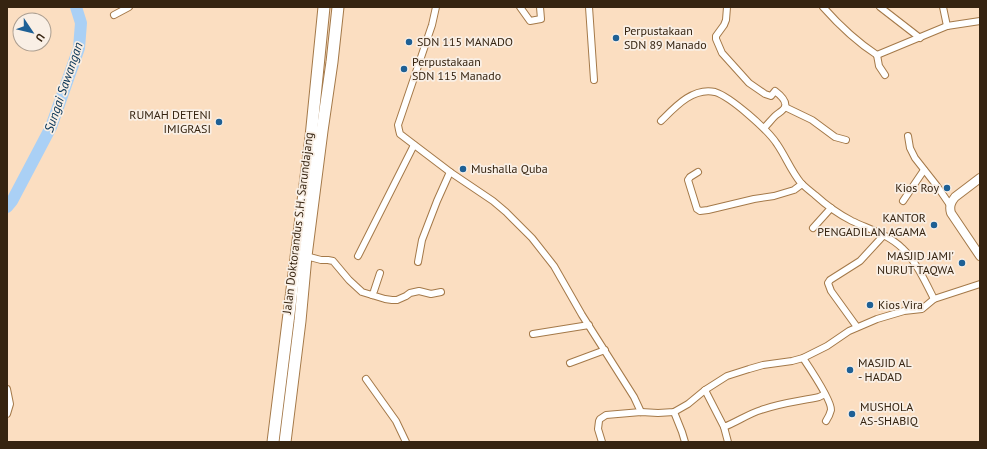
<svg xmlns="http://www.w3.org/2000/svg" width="987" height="449" viewBox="0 0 987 449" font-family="'PT Sans',sans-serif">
  <rect width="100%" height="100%" fill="#fbdec1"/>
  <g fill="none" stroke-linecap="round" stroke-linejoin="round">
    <polyline stroke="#aad0f5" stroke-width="12" points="7,207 12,201 51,127 79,48 81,23 76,7"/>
    <g stroke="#a47949" stroke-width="8">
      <g id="minor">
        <polyline points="436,7 432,25 398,125 399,130 400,134 450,172 493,201 506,212 532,238 554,266 582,315 634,397 641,412"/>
        <polyline points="520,7 530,21 541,19 540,7"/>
        <polyline points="589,7 594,80"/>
        <path d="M727 7 726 20 724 25 716 36V39L722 53 749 83 765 94 771 96 775 91C779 94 787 101 785 107 783 111 778 113 775 116 771 120 768 124 764 128"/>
        <path d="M823 7C839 25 857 42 877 55"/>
        <polyline points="880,7 920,38"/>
        <polyline points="943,7 947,26"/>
        <polyline points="114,15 129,7"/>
        <polyline points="877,55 947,26 980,21"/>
        <polyline points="877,55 879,66 885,75"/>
        <polyline points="785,107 812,120 835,137 846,140"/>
        <path d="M661 121C675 107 693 87 715 92 731 97 768 130 777 144 786 157 791 171 801 183 805 187 810 191 815 195 826 205 838 214 852 221 869 229 889 235 902 248 916 261 926 283 934 299"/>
        <polyline points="908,136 910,148 915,158 937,186 950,205"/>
        <polyline points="698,172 690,177 688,180 697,209 700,211 708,210 754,199 774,196 794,190 802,184"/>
        <polyline points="903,201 924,170"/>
        <polyline points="813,228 831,208"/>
        <polyline points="306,256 321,260 328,260 333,261 349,280 362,292 385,299 392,300 397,300 406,296 410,293 419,291 431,294 441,292"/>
        <polyline points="358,256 414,145"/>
        <polyline points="418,262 422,240 437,201 450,172"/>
        <polyline points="372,295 374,291 380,273"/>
        <polyline points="857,327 831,291 828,283 830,280 860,261 883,236"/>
        <polyline points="533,334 589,325"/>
        <path d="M803 358C809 367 832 401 831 410 830 414 828 418 826 421"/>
        <polyline points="570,363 605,350"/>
        <polyline points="366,379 396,421 406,442"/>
        <polyline points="7,389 10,404 7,414"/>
        <path d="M705 390 724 427C737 422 748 414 761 410 780 403 800 401 819 397L823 395 824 393"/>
        <polyline points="674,412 682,432 685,442"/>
        <polyline points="724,427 728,442"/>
        <polyline points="602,442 598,429 599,421 600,419 606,415 641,412 658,413 674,412 688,404 705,390 727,376 749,369 763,365 792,361 803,358 827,346 849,331 877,319 904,311 922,309 934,299 980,284"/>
      </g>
    </g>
    <g stroke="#a47949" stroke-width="10">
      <path id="tertiary" d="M980 178 955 197C951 202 949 206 951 213L980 256"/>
    </g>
    <g stroke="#a47949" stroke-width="13">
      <g id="trunk">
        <polyline points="273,442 311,137 324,7"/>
        <polyline points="285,442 300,321 306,256 322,131 332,62 338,7"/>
      </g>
    </g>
    <use href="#minor" stroke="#fff" stroke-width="6"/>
    <use href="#tertiary" stroke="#fff" stroke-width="8"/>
    <use href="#trunk" stroke="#fff" stroke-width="11"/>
  </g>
  <g fill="#1e6095" stroke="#f9efe5" stroke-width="1.5">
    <circle cx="616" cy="38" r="4"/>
    <circle cx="409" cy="42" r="4"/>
    <circle cx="404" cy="69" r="4"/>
    <circle cx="219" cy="122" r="4"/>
    <circle cx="463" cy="169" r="4"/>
    <circle cx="947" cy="188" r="4"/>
    <circle cx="934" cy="225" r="4"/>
    <circle cx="962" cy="263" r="4"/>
    <circle cx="870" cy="305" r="4"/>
    <circle cx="850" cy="370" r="4"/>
    <circle cx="852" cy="414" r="4"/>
  </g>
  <g text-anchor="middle" stroke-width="3.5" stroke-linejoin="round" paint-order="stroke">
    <g font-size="12" fill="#362411" stroke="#f9efe5" text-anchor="start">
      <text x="624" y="35">Perpustakaan<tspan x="624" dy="14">SDN 89 Manado</tspan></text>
      <text x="417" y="46">SDN 115 MANADO</text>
      <text x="412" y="66">Perpustakaan<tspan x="412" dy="14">SDN 115 Manado</tspan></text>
      <text x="211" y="119" text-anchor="end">RUMAH DETENI<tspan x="211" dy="14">IMIGRASI</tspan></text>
      <text x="471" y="173">Mushalla Quba</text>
      <text x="939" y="192" text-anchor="end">Kios Roy</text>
      <text x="926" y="222" text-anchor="end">KANTOR<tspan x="926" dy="14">PENGADILAN AGAMA</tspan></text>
      <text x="954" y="260" text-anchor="end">MASJID JAMI'<tspan x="954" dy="14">NURUT TAQWA</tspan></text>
      <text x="878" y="309">Kios Vira</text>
      <text x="858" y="367">MASJID AL<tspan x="858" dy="14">- HADAD</tspan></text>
      <text x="860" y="411">MUSHOLA<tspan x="860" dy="14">AS-SHABIQ</tspan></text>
    </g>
    <g font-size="12" fill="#362411" stroke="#f9efe5">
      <text transform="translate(298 223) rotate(-83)" y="4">Jalan Doktorandus S.H. Sarundajang</text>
    </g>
    <g font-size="13" font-style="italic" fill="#053255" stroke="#f9efe5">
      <text transform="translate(63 87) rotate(-71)" y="5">Sungai Sawangan</text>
    </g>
  </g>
  <rect width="987" height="449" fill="none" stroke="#362411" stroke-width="16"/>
  <g transform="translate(32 32) rotate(125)"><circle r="19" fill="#f9efe5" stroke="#ab9e90"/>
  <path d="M0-3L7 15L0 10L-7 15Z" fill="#1e6095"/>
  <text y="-6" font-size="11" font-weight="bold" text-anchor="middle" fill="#362411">U</text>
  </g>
</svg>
